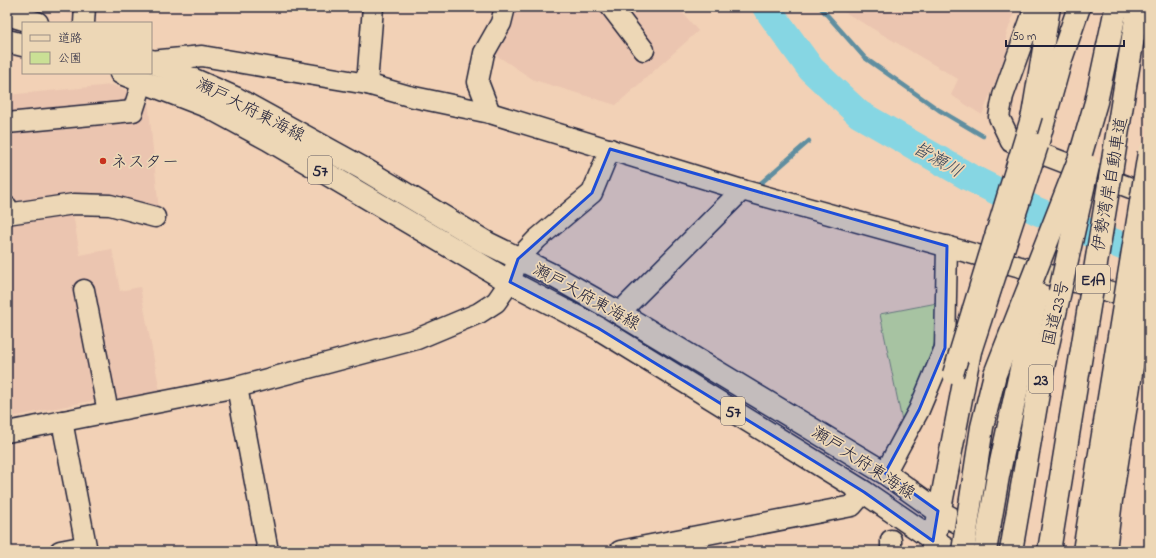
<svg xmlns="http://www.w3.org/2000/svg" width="1156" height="558" viewBox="0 0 1156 558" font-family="'Indie Flower','Klee One',sans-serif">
  <rect width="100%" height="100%" fill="#f2d1b6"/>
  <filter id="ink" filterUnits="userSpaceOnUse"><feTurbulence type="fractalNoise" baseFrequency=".025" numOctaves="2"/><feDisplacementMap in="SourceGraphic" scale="8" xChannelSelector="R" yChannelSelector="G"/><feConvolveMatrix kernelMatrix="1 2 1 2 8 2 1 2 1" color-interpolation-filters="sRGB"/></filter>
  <g filter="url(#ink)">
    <g fill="#ebc5b0">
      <polygon points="40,7 80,7 75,15"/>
      <polygon points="510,7 678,7 698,31 616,105 534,80 490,51"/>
      <polygon points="836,7 1016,7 1006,36 1007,53 982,115 951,95 958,79"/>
      <polygon points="112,85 148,99 159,211 14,207 7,133 7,95"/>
      <polygon points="72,208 80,255 112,249 120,291 140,287 160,391 116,399 115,396 7,418 7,221"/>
    </g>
    <polygon fill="#cae095" stroke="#768168" points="937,303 936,339 908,415 902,421 880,314"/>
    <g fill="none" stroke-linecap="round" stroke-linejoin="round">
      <g stroke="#5e8ea0" stroke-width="4.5">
        <polyline points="820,7 865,58 939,110 983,136"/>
        <polyline points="761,183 809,141"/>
      </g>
      <polyline stroke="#86d6e3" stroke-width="28" points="766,7 811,69 859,114 969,177 1037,211 1149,257"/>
      <g stroke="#22223b" stroke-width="23">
        <g id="minor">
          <polyline points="611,7 644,50"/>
          <polyline points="1035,7 1003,96 999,117 1011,142 1149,195"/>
          <polyline points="84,23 85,7"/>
          <polyline points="151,61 202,56 367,84 409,96 490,113 742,190 1140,300"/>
          <polyline points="367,84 373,7"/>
          <polyline points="490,113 478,82 484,53 501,23 505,7"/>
          <polyline points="1032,115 1050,7"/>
          <polyline points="7,123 133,111 143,80"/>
          <polyline points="7,207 7,214 74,204 110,205 155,217"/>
          <polyline points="84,290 108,412"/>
          <polyline points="619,313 742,190"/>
          <polyline points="237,387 268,551"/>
          <polyline points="7,432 237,387 417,339 479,313 496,302 510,282 518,259 537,239 592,193 610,149"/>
          <polyline points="885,473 919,410 945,348 947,246"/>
          <polyline points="891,540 891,551"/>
          <polyline points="60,551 86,546 62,421"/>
          <polyline points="620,551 852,506 864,492"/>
        </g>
      </g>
      <g stroke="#22223b" stroke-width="25">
        <g id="major">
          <polyline points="7,14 37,23"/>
          <polyline points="7,41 23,45"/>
          <polyline points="151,61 235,98 362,168 487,243 550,274 619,313 885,473 938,511 1011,551"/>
          <polyline points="121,73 209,107 268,139 510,282 598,328 864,492 950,551"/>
        </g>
      </g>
      <g stroke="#22223b" stroke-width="25">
        <g id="highway">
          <polyline points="1037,145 1061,59 1079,7"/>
          <polyline points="932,551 970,351"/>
        </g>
      </g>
      <use href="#minor" stroke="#edd7b6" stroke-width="20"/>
      <use href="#major" stroke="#edd7b6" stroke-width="22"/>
      <use href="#highway" stroke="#edd7b6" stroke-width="22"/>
      <g stroke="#22223b" stroke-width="23" stroke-linecap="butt">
        <polyline id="minor-bridge" points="953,374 1032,115"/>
      </g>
      <g stroke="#22223b" stroke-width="25" stroke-linecap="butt">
        <g id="highway-bridge">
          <polyline points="970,351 1037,145"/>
          <polyline points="963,551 982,427 995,374 1079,160 1096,102 1115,13 1119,7"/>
          <polyline points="985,551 998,476 1035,304 1039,295"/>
          <polyline points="1011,551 1041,376 1088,166"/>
          <polyline points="1049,551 1138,7"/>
          <polyline points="1084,551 1149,153"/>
          <polyline points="1105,551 1111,500 1149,259"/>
        </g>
      </g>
      <use href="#minor-bridge" stroke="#edd7b6" stroke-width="20"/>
      <use href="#highway-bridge" stroke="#edd7b6" stroke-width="22"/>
    </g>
  </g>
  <path fill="#1d4ed8" fill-opacity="0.2" stroke="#1d4ed8" stroke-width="3" stroke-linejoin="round" d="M610 149 947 246 945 348 919 410 885 473 938 511 933 541 864 492 598 328 510 282 518 259 592 193Z"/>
  <circle fill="#c8321e" stroke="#edd7b6" stroke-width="1.5" cx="103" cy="161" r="4"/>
  <g text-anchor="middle" stroke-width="3.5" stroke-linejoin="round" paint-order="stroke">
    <g fill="#edd7b6" stroke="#5f5860" stroke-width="1">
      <rect x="308" y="156" width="24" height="28" rx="3"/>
      <rect x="1076" y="265" width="34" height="28" rx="3"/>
      <rect x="1029" y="365" width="24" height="28" rx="3"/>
      <rect x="721" y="397" width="24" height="28" rx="3"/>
    </g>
    <g font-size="16" font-weight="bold" fill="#22223b">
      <text x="320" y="176">57</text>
      <text x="1093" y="285">E1A</text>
      <text x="1041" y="385">23</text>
      <text x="733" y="417">57</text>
    </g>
    <g font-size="17" fill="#22223b" stroke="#edd7b6">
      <text transform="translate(251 109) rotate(27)" y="6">瀬戸大府東海線</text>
      <text transform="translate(1109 184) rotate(-80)" y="6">伊勢湾岸自動車道</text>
      <text transform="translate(587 296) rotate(29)" y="6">瀬戸大府東海線</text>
      <text transform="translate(1055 313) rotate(-77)" y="6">国道23号</text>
      <text transform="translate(864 462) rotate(33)" y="6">瀬戸大府東海線</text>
    </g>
    <g font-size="17" fill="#22223b" stroke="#edd7b6" text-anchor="start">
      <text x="111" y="167">ネスター</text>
    </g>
    <g font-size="18" font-style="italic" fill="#36465d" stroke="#edd7b6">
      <text transform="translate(938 159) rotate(30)" y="6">皆瀬川</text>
    </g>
  </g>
  <rect width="1156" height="558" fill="none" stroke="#edd7b6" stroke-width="24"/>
  <rect x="12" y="12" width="1132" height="534" fill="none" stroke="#22223b" stroke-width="1.5" filter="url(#ink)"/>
  <rect x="22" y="22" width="130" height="52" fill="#edd7b6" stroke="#9c8f85"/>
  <rect x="30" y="35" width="20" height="6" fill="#edd7b6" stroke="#9c8f85"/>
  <text x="58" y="42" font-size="12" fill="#22223b">道路</text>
  <rect x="30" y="52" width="20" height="12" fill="#cae095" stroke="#9c8f85"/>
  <text x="58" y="62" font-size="12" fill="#22223b">公園</text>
  <path d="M1006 40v6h118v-6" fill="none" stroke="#22223b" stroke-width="2"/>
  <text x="1012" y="40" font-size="12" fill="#22223b" stroke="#edd7b6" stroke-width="3" paint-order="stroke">50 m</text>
</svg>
